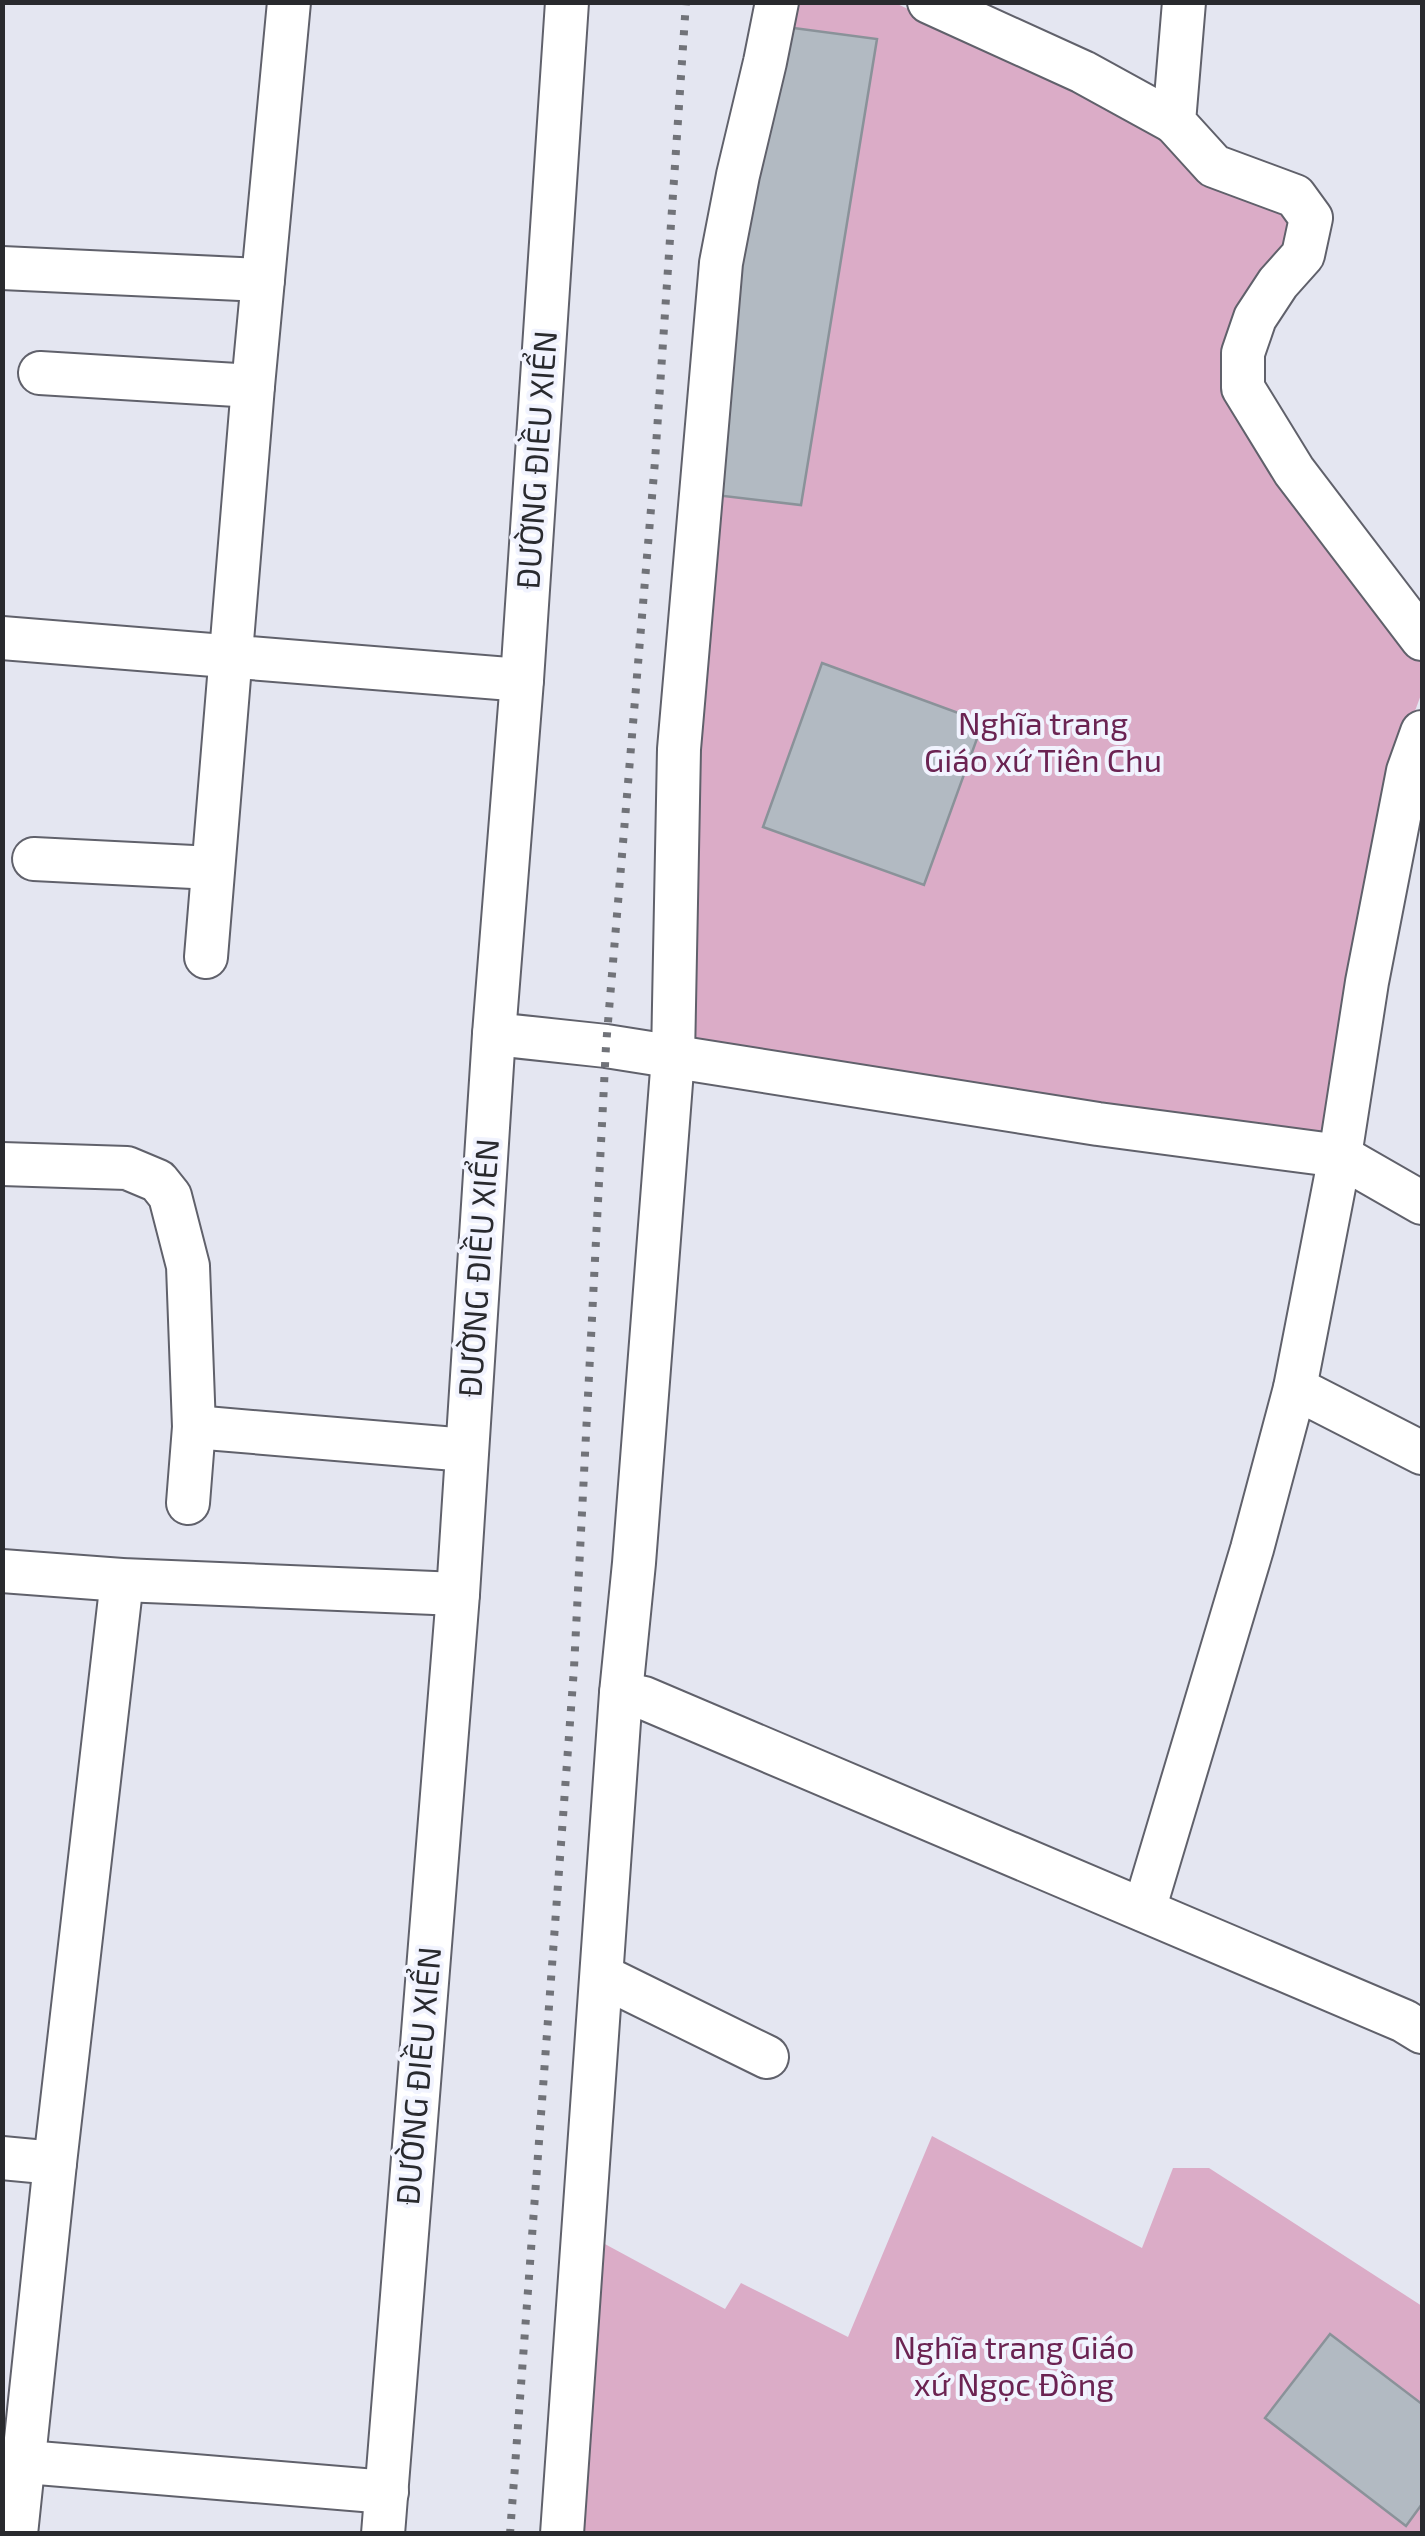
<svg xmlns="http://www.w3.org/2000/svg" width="1425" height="2536" viewBox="0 0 1425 2536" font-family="'Exo 2',sans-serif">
  <rect width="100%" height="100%" fill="#e4e6f1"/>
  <g fill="#dbacc7">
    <polygon points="791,3 895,3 1096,95 1283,207 1296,222 1289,249 1243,311 1282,480 1422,662 1422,692 1394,768 1328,1139 686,1044 693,748 735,265"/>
    <polygon points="932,2136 1142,2248 1173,2168 1209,2168 1422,2306 1422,2533 577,2534 603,2243 725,2309 741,2283 848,2337"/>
  </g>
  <g fill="#b2bac2" stroke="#8a9299" stroke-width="2.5">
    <polygon points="786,27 877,39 801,505 715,495 750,179"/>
    <polygon points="822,663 983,722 924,885 763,827"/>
    <polygon points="1330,2334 1422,2404 1422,2504 1406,2526 1265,2418"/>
  </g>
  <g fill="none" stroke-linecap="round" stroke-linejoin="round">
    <g stroke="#60616b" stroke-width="46">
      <g id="minor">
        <polyline points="929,2 1083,72 1174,122"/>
        <polyline points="1184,2 1174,122 1214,166 1295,196 1311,218 1303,255 1278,283 1255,318 1243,353 1243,388 1294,471 1422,639"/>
        <polyline points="2,268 263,280"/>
        <polyline points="40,373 253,386"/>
        <polyline points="2,638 522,680"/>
        <polyline points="34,859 213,868"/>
        <polyline points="206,957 253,386 289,2"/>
        <polyline points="494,1034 606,1046 1098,1124 1340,1156 1422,1203"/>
        <polyline points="2,1164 127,1168 158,1181 170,1196 188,1266 194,1427 188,1503"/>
        <polyline points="1295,1388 1422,1453"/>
        <polyline points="194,1427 467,1450"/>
        <polyline points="2,1571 122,1580 458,1594"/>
        <polyline points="621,1693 634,1563 673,1057 679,749 721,263 738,175 765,62 777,2"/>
        <polyline points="1144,1910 1252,1549 1295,1388 1340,1156 1367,982 1408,771 1422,732"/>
        <polyline points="602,1976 767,2057"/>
        <polyline points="2,2158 55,2163"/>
        <polyline points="2,2460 387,2492"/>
        <polyline points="16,2534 55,2163 122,1580"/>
        <polyline points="383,2534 458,1594 494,1034 522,680 567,2"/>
        <polyline points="562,2534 621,1693 644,1698 1404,2021 1422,2032"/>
      </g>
    </g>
    <use href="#minor" stroke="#fff" stroke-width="42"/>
    <polyline stroke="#717379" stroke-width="8" stroke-dasharray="5 10" stroke-linecap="butt" points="510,2534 574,1668 606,1046 655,461 686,2"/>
  </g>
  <g text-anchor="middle" stroke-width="8" stroke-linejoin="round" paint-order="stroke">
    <g font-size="32" fill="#292a2e" stroke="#f1f3fe">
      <text transform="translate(537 460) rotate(-86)" y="11">ĐƯỜNG ĐIỀU XIỂN</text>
      <text transform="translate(479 1268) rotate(-86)" y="11">ĐƯỜNG ĐIỀU XIỂN</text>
      <text transform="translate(419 2076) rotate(-85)" y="11">ĐƯỜNG ĐIỀU XIỂN</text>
    </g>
    <g font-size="32" fill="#6b2352" stroke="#f1f3fe">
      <text x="1043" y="735">Nghĩa trang<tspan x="1043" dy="37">Giáo xứ Tiên Chu</tspan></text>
      <text x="1014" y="2359">Nghĩa trang Giáo<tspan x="1014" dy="37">xứ Ngọc Đồng</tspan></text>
    </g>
  </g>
  <rect width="1425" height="2536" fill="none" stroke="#292a2e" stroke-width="10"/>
</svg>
